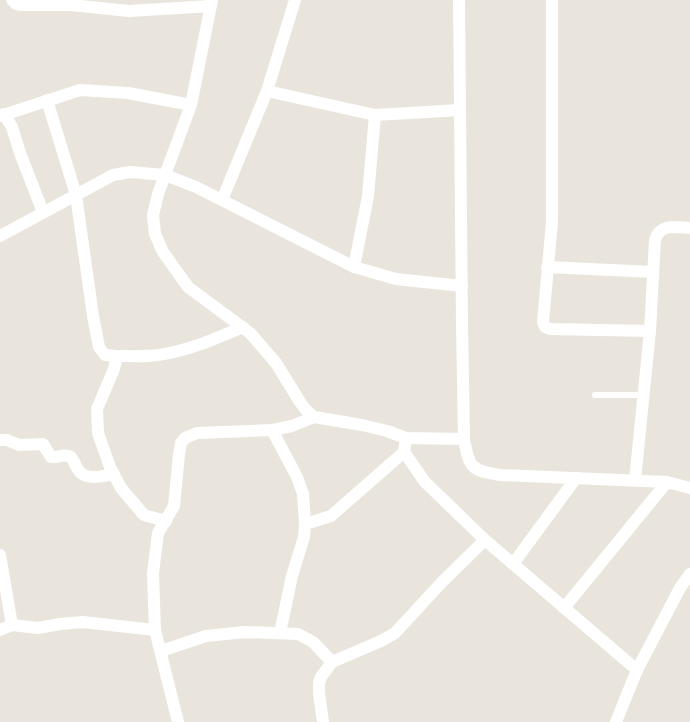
<svg xmlns="http://www.w3.org/2000/svg" width="690" height="722" viewBox="0 0 690 722" font-family="Roboto,sans-serif">
  <rect width="100%" height="100%" fill="#eae5dc"/>
  <g fill="none" stroke-linecap="round" stroke-linejoin="round">
    <polyline stroke="#fff" stroke-width="6" points="595,395 643,395"/>
    <g stroke="#fff" stroke-width="12">
      <polyline points="12,0 16,4 21,5 71,5 129,11 211,6"/>
      <polyline points="212,0 191,105 158,194 153,215 155,234 163,252 188,287 250,333 276,363 300,402 306,410 314,417 362,425 387,431 406,438 464,439"/>
      <path d="M459 0 462 324 464 439C469 467 471 471 500 475L667 482 690 488"/>
      <polyline points="552,0 552,222 543,322 545,327 550,329 650,331"/>
      <polyline points="267,91 375,115 460,110"/>
      <polyline points="47,100 76,195 93,316 99,347 105,355 117,356"/>
      <polyline points="4,114 12,127 20,153 43,212"/>
      <polyline points="0,116 80,90 128,93 191,105"/>
      <polyline points="222,200 267,91 295,0"/>
      <polyline points="0,236 113,175 130,172 165,175 196,187 354,267 396,279 462,286"/>
      <polyline points="354,267 368,196 375,115"/>
      <polyline points="547,267 653,272"/>
      <polyline points="272,430 297,477 303,494 305,524 304,537 292,576 280,633"/>
      <path d="M0 440H7L19 445 43 444 51 457C58 458 64 453 71 457 74 461 76 467 79 471 87 481 103 476 114 474"/>
      <path d="M635 480 650 331 655 240C660 223 676 227 690 228"/>
      <path d="M166 521 144 515 121 488 110 467 98 433 97 409 114 369 117 356C130 356 144 357 158 355 188 351 215 339 243 327"/>
      <polyline points="305,524 331,516 404,452"/>
      <polyline points="485,540 637,670"/>
      <polyline points="0,555 12,625 0,630"/>
      <polyline points="513,564 576,478"/>
      <polyline points="564,608 667,482"/>
      <polyline points="12,625 38,628 60,624 83,622 155,630"/>
      <polyline points="161,651 206,636 245,632 298,634 313,642 332,662"/>
      <polyline points="178,722 155,630 153,573 158,533 174,506 179,454 181,443 185,438 197,433 272,430 292,426 314,417"/>
      <polyline points="323,722 319,693 319,683 321,677 332,662 381,641 395,633 443,581 485,540 425,482 404,452 406,438"/>
      <polyline points="616,722 637,670 680,588 690,574"/>
    </g>
  </g>
</svg>
